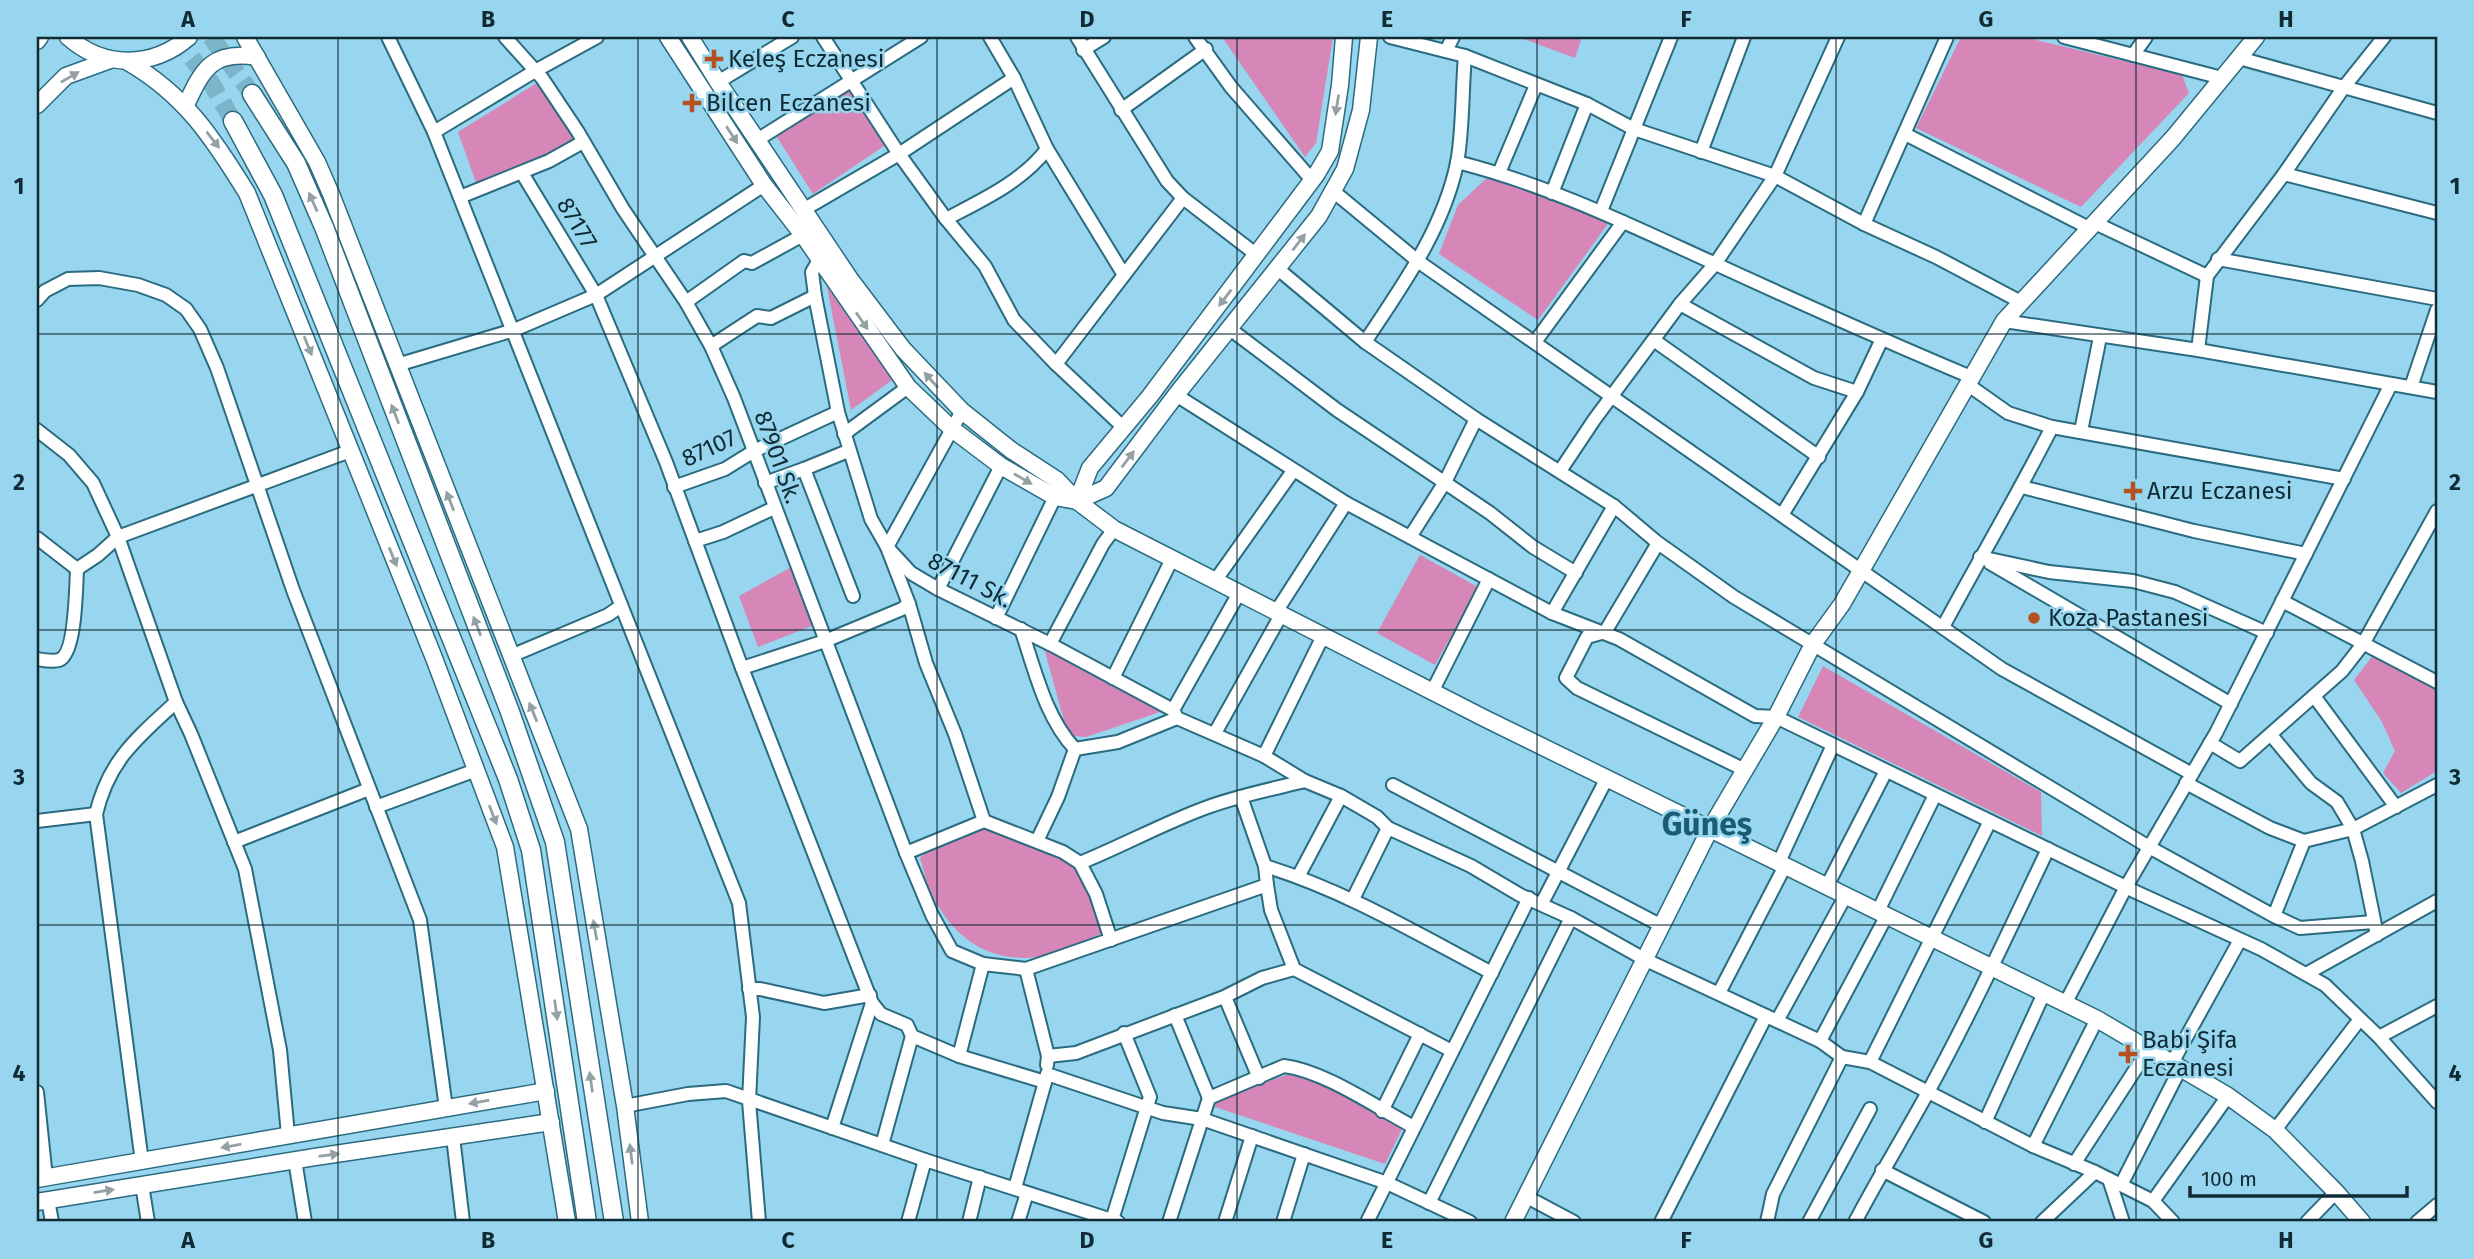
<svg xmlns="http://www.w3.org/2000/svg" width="2474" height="1259" viewBox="0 0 2474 1259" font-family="'Fira Sans',sans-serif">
  <rect width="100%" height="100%" fill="#97d6ee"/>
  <g fill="#d686b7">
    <polygon points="1222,37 1333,37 1316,143 1305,157"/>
    <polygon points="1519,37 1582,37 1575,58"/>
    <polygon points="1961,37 2024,37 2182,75 2189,93 2081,207 1916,128"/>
    <polygon points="540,81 578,140 478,188 458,132"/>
    <polygon points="849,86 887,144 813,194 775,134"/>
    <polygon points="1492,173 1610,221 1538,320 1439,254 1458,205"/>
    <polygon points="827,287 895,378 851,410"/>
    <polygon points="1420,555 1478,587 1435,665 1377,633"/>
    <polygon points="795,565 817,624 758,647 739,596"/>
    <polygon points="1044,648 1166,710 1086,737 1074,736 1066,728"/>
    <polygon points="2375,653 2431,681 2437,689 2437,771 2401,793 2383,773 2395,751 2382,722 2354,680"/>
    <polygon points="1823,666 2041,792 2042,836 1798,717"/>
    <path d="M994 826 1069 861 1085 881 1097 906 1102 933C1085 941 1065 953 1047 956 993 965 956 942 932 895 926 884 924 870 920 858 945 835 960 827 994 826Z"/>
    <polygon points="1296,1072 1403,1127 1385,1164 1215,1107 1217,1098"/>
  </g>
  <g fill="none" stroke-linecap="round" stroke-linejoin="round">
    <g stroke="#7cb4c9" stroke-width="18" stroke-dasharray="18 9" stroke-linecap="butt">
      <polyline points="175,37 210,81 233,121"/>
      <polyline points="211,37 252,94"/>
    </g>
    <g stroke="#2b6b80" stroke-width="16">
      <g id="street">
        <polyline points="388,37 434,132 739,903 753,1017 749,1101 759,1222"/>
        <polyline points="505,37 542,78 578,132 623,209 686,302 711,346 734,398 906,853 984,821"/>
        <polyline points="823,37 899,154 946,219 985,266 1014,320 1056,364 1123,427"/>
        <polyline points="990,37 1014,78 1047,149 1124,275"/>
        <polyline points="1077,37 1167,181 1183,198 1257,255"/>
        <polyline points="1195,37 1231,87 1312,180"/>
        <polyline points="1390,37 1465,56 1587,104 1634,129 1775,176 1864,224 1936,257 2021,302"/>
        <polyline points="2064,37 2222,78"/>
        <polyline points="1083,50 1104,37"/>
        <polyline points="1446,51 1453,37"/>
        <polyline points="2133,55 2146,37"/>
        <polyline points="2239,58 2437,113"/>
        <polyline points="718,82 792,37"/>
        <polyline points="1121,110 1206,49"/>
        <polyline points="434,132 535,71 597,37"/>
        <polyline points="1905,134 2089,228"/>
        <polyline points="757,140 921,37"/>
        <polyline points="1701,152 1744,37"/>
        <path d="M1457 162C1545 184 1626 223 1709 261 1796 301 1883 340 1971 377"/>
        <polyline points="522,173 596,295 666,462 742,668 872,1003 881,1014 907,1025 912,1036 959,1056 1045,1082 1047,1074 1163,1113 1202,1119 1387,1183 1470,1222"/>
        <polyline points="1499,173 1536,85"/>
        <polyline points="2284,174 2437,213"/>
        <polyline points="1333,191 1419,262 2002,669 2192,774"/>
        <polyline points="1552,193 1587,104"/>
        <polyline points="460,197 549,161 583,142"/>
        <polyline points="803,210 899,154 1014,78"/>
        <polyline points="1601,211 1671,37"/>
        <path d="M946 219C982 200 1022 182 1047 149"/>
        <polyline points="2095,223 2207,276"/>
        <polyline points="1864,224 1947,37"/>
        <polyline points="2218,259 2437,299"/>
        <polyline points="819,260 812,272 815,296 838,412 871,519 887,547 911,573 938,589 1050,644 1173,710 1177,718 1264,756 1305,781 1341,796 1377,817 1388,828 1471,866 1520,895 1571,918 1646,960 1820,1041 1842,1057 1870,1062 2033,1146 2095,1172 2153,1201 2173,1222"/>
        <polyline points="1278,269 1365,342 1476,419 1614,506 1658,543 1734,597 2149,847 2274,916 2300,928 2373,922"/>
        <polyline points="37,300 45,291 68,279 99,278 138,285 166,295 186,309 200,329 217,368 293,590 420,920 446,1108"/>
        <polyline points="686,302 744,261 752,263 803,235"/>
        <polyline points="1680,304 1814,378 1857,392"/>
        <polyline points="2004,321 2198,350 2437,392"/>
        <polyline points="1230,329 1337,410 1490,513 1533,547 1576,573"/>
        <polyline points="1655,341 1819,457"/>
        <path d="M1365 342C1402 286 1443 230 1457 163 1463 132 1462 89 1465 56"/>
        <polyline points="1535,342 1623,222"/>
        <polyline points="711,346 757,316 771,318 815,296"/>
        <polyline points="2198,350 2207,276 2284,174 2344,87 2384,37"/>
        <polyline points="1056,364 1183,198"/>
        <polyline points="397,365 514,330 596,295 764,185"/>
        <polyline points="1967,384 2008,413 2052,427"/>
        <polyline points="2411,387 2437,310"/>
        <polyline points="1176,395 1346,503 1552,613 1619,639 1755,716 1776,717 2136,892 2261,949 2325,985 2379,1037 2437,1102"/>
        <path d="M962 411 887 547 909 604 926 663 955 734 984 821 1063 852 1080 863C1122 846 1162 824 1205 808 1237 796 1272 789 1305 781"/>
        <polyline points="37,430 69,455 93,483 118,537 176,702 191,734 245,869 280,1050 288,1135"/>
        <polyline points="2081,431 2100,337"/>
        <polyline points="844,434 908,387"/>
        <polyline points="804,469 848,451"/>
        <polyline points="1560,471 1594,420 1680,304 1715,264 1775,176 1838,37"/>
        <polyline points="765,483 804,469 853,596"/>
        <polyline points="674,487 725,469 754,451 838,412"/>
        <polyline points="2022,487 2194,531 2306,554"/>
        <polyline points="1782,515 1857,392 1882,339"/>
        <polyline points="1410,537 1445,482 1476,419"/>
        <path d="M37 538 77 569C76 586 76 654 59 660 53 662 43 660 37 659"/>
        <polyline points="695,541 723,532 774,508"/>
        <polyline points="1658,543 1605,632 1587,637 1566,678 1577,688 1745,770"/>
        <polyline points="1980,557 2049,572 2133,581 2175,592 2267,633"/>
        <polyline points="1990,563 2231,704"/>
        <polyline points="77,569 98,555 118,537 350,451"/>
        <polyline points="1215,581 1293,471"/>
        <polyline points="938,589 1001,466"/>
        <polyline points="2282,601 2437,682"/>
        <polyline points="1276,612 1346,503"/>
        <polyline points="1552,613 1614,506"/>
        <polyline points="996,618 1055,497"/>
        <path d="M1943 627C1979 560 2018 494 2052 427L2344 479"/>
        <path d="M1021 629C1035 670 1045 717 1075 749L1118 742 1177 718"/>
        <polyline points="1050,644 1103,544 1114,529"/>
        <polyline points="511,656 608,615 621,606"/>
        <polyline points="742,668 825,641 902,609 909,604"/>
        <polyline points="1113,678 1172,559"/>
        <polyline points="1432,692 1489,579"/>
        <polyline points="2314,696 2396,807"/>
        <polyline points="1173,710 1239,593"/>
        <polyline points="1215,733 1281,615"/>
        <polyline points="2271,735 2311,783 2337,802 2353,829 2362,861 2377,935"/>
        <polyline points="2210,743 2240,761 2342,671 2363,644 2437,511"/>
        <polyline points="1264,756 1323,636"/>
        <polyline points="2186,783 2270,828 2304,841"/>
        <polyline points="1393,785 1662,926"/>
        <polyline points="1241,797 1265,866"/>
        <polyline points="376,807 476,770"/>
        <polyline points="37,821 96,814"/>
        <polyline points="1037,841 1058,797 1075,749"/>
        <polyline points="234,842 369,789"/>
        <path d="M906 853 932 915 952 951 983 964 1026 969 1267 885 1265 866C1346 891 1418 934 1492 973"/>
        <polyline points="1779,862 1833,745"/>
        <polyline points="1080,863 1096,894 1111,940"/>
        <polyline points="1298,877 1341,796"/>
        <polyline points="1267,885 1271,910 1294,969 1452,1051"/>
        <polyline points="1827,886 1886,771"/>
        <polyline points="1353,899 1388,828"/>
        <polyline points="1542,903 1607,778"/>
        <polyline points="1878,911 1935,795"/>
        <polyline points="2274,916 2304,841 2353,829 2437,785"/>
        <polyline points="1026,969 1048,1056 1047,1065"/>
        <polyline points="2306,974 2437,901"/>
        <polyline points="749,989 760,989 824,1003 870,995"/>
        <polyline points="1719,993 1785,866"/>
        <polyline points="1225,997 1259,1078"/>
        <polyline points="2065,1004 2126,887 2216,733 2391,384"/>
        <polyline points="1175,1015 1209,1098"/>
        <polyline points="1777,1021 1846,895"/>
        <polyline points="2379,1037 2437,1006"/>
        <polyline points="1820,1041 1887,915"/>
        <polyline points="959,1056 983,964"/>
        <polyline points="1048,1056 1076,1053 1224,997 1262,978 1294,969"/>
        <polyline points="1870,1062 1990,821"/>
        <polyline points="2172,1063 2240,940"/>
        <polyline points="37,1092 46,1178"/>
        <polyline points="625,1106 688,1094 726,1091 925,1160 1118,1222"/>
        <polyline points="1382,1111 1420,1034"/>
        <polyline points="1985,1122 2044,993"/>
        <polyline points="832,1128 872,1003"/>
        <polyline points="2275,1130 2360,1019"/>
        <polyline points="453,1137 463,1222"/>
        <polyline points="882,1145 912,1036"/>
        <polyline points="2033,1146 2097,1019"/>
        <polyline points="295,1160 305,1222"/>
        <path d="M142 1162 96 814C109 760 136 739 176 702"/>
        <polyline points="2074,1164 2148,1050"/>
        <polyline points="1882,1170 1984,1222"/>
        <polyline points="2109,1179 2123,1222"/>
        <polyline points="142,1185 148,1222"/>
        <polyline points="2121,1185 2181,1067"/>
        <polyline points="1015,1188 1045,1082"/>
        <polyline points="1527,1197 1574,1222"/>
        <polyline points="48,1200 52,1222"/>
        <polyline points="2153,1201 2228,1096"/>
        <polyline points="1429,1203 1571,918"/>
        <polyline points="1112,1220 1150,1097 1124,1033"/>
        <polyline points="908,1222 925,1160"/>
        <polyline points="969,1222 980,1177"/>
        <polyline points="1018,1222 1027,1193"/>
        <path d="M1169 1222 1209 1098 1284 1066C1325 1071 1377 1108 1414 1127"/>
        <polyline points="1225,1222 1252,1136"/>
        <polyline points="1283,1222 1304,1154"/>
        <polyline points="1367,1222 1529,898"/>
        <polyline points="1661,1222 1766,1016"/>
        <polyline points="1767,1222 1773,1194 1842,1057"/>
        <polyline points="1809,1222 1870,1109"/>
        <path d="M1855 1222C1878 1178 1904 1136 1928 1092 1971 1013 2009 931 2048 849"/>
        <polyline points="2042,1222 2095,1172"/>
        <polyline points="2307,1222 2336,1192"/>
        <polyline points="2417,1222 2437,1205"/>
      </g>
    </g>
    <g stroke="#2b6b80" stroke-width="19">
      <g id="secondary">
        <path d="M68 37C104 69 153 68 189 37"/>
        <polyline points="245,37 317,162 331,194 579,829 625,1106 640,1222"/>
        <polyline points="668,37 764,185 803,235 908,387 952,429 1001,466 1055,497 1077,501 1106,488 1176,395 1319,216 1345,169 1361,110 1369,37"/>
        <polyline points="690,37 718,82 850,279 903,349 962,411 1011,450 1057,480 1077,501 1114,529 1486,719 2097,1019 2228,1096 2275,1130 2336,1192 2362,1222"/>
        <polyline points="37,41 40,37"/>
        <path d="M128 62C185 95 213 138 247 193L434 658 505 847 567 1222"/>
        <polyline points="37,105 66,76 110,60"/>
        <path d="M186 105C203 68 213 50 257 57"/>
        <polyline points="1077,501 1090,468 1150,396 1316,175 1330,151 1340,85 1344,37"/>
        <polyline points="37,1179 546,1091"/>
        <polyline points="37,1202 315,1157 551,1122"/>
        <polyline points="1513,1222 1710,829 1776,717 1813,644 1842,604 2004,321 2173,138 2256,37"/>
      </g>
    </g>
    <g stroke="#2b6b80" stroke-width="21">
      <g id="primary">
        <polyline points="252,94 296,163 324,227 510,712 555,842 614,1222"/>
        <polyline points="233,121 273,195 508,779 531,850 587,1222"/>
      </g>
    </g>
    <use href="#street" stroke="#fff" stroke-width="12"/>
    <use href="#secondary" stroke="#fff" stroke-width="16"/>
    <use href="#primary" stroke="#fff" stroke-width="18"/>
  </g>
  <defs><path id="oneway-solid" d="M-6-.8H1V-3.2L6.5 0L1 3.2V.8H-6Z" transform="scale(1.75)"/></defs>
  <g fill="#93a0a4">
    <use href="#oneway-solid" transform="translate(70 77) rotate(-30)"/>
    <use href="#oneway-solid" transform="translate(1337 105) rotate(99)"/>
    <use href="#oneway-solid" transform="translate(732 135) rotate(57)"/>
    <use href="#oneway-solid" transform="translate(213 140) rotate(52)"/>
    <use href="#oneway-solid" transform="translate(313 202) rotate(-114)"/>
    <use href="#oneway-solid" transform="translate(1299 242) rotate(-52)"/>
    <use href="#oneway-solid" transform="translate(1225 298) rotate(127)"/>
    <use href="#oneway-solid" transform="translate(862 321) rotate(55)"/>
    <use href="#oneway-solid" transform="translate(308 346) rotate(68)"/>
    <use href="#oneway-solid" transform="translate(931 380) rotate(-132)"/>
    <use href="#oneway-solid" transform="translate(395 414) rotate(-111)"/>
    <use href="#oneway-solid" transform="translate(1128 459) rotate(-53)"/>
    <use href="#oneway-solid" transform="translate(1023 479) rotate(30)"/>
    <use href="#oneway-solid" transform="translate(450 501) rotate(-111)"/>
    <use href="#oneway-solid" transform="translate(393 557) rotate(68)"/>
    <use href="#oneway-solid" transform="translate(477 626) rotate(-111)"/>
    <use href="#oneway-solid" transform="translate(533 712) rotate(-112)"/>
    <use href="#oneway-solid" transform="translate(493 815) rotate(69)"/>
    <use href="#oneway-solid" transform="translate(595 930) rotate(-100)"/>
    <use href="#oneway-solid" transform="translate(556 1010) rotate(82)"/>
    <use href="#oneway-solid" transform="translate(591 1082) rotate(-98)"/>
    <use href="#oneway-solid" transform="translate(479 1102) rotate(170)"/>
    <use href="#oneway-solid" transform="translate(231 1146) rotate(170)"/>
    <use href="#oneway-solid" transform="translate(631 1154) rotate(-97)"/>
    <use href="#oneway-solid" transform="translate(329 1155) rotate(-8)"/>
    <use href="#oneway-solid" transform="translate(104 1191) rotate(-9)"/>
  </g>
  <path fill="none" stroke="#102b34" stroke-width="2" stroke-opacity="0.55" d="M338 37V1222M638 37V1222M937 37V1222M1237 37V1222M1537 37V1222M1836 37V1222M2136 37V1222M37 334H2437M37 630H2437M37 925H2437"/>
  <g fill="#b55020" stroke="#97d6ee" stroke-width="2.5">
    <path d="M710.5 48.5h7v7h7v7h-7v7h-7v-7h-7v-7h7z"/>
    <path d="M688.5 92.5h7v7h7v7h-7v7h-7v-7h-7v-7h7z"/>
    <path d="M2129.5 480.5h7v7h7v7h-7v7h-7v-7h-7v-7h7z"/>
    <circle cx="2034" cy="618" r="7"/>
    <path d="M2124.5 1043.5h7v7h7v7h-7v7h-7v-7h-7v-7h7z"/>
  </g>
  <g text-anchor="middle" stroke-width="5" stroke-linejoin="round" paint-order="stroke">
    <g font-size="24" fill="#102b34" stroke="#97d6ee" text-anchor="start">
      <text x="728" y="67">Keleş Eczanesi</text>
      <text x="706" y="111">Bilcen Eczanesi</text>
      <text x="2147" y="499">Arzu Eczanesi</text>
      <text x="2048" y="626">Koza Pastanesi</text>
      <text x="2142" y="1048">Babi Şifa<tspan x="2142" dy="28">Eczanesi</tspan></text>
    </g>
    <g font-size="24" fill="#102b34" stroke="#97d6ee">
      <text transform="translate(577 223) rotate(59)" y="8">87177</text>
      <text transform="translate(709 448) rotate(-25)" y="8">87107</text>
      <text transform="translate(778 457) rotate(70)" y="8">87901 Sk.</text>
      <text transform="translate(970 580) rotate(28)" y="8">87111 Sk.</text>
    </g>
    <g font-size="32" font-weight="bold" fill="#1a5d72" stroke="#97d6ee">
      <text x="1707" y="835">Güneş</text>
    </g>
  </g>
  <rect width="2474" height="1259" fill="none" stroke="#97d6ee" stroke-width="77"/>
  <path d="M2190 1186v10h217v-10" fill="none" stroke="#102b34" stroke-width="3.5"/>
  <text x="2201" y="1186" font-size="21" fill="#102b34" stroke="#97d6ee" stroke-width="5" paint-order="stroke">100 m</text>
  <rect x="38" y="38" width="2398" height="1182" fill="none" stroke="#102b34" stroke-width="2.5"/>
  <g font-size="23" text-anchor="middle" font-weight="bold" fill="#102b34">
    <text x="188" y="27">A</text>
    <text x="488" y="27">B</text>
    <text x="788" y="27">C</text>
    <text x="1087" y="27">D</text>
    <text x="1387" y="27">E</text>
    <text x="1686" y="27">F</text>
    <text x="1986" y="27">G</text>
    <text x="2286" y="27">H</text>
    <text x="19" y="194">1</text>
    <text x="2455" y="194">1</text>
    <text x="19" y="490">2</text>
    <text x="2455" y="490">2</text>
    <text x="19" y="785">3</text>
    <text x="2455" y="785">3</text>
    <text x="19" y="1081">4</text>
    <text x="2455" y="1081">4</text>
    <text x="188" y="1248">A</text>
    <text x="488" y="1248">B</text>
    <text x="788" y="1248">C</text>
    <text x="1087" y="1248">D</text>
    <text x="1387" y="1248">E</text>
    <text x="1686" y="1248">F</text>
    <text x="1986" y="1248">G</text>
    <text x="2286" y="1248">H</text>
  </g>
</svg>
